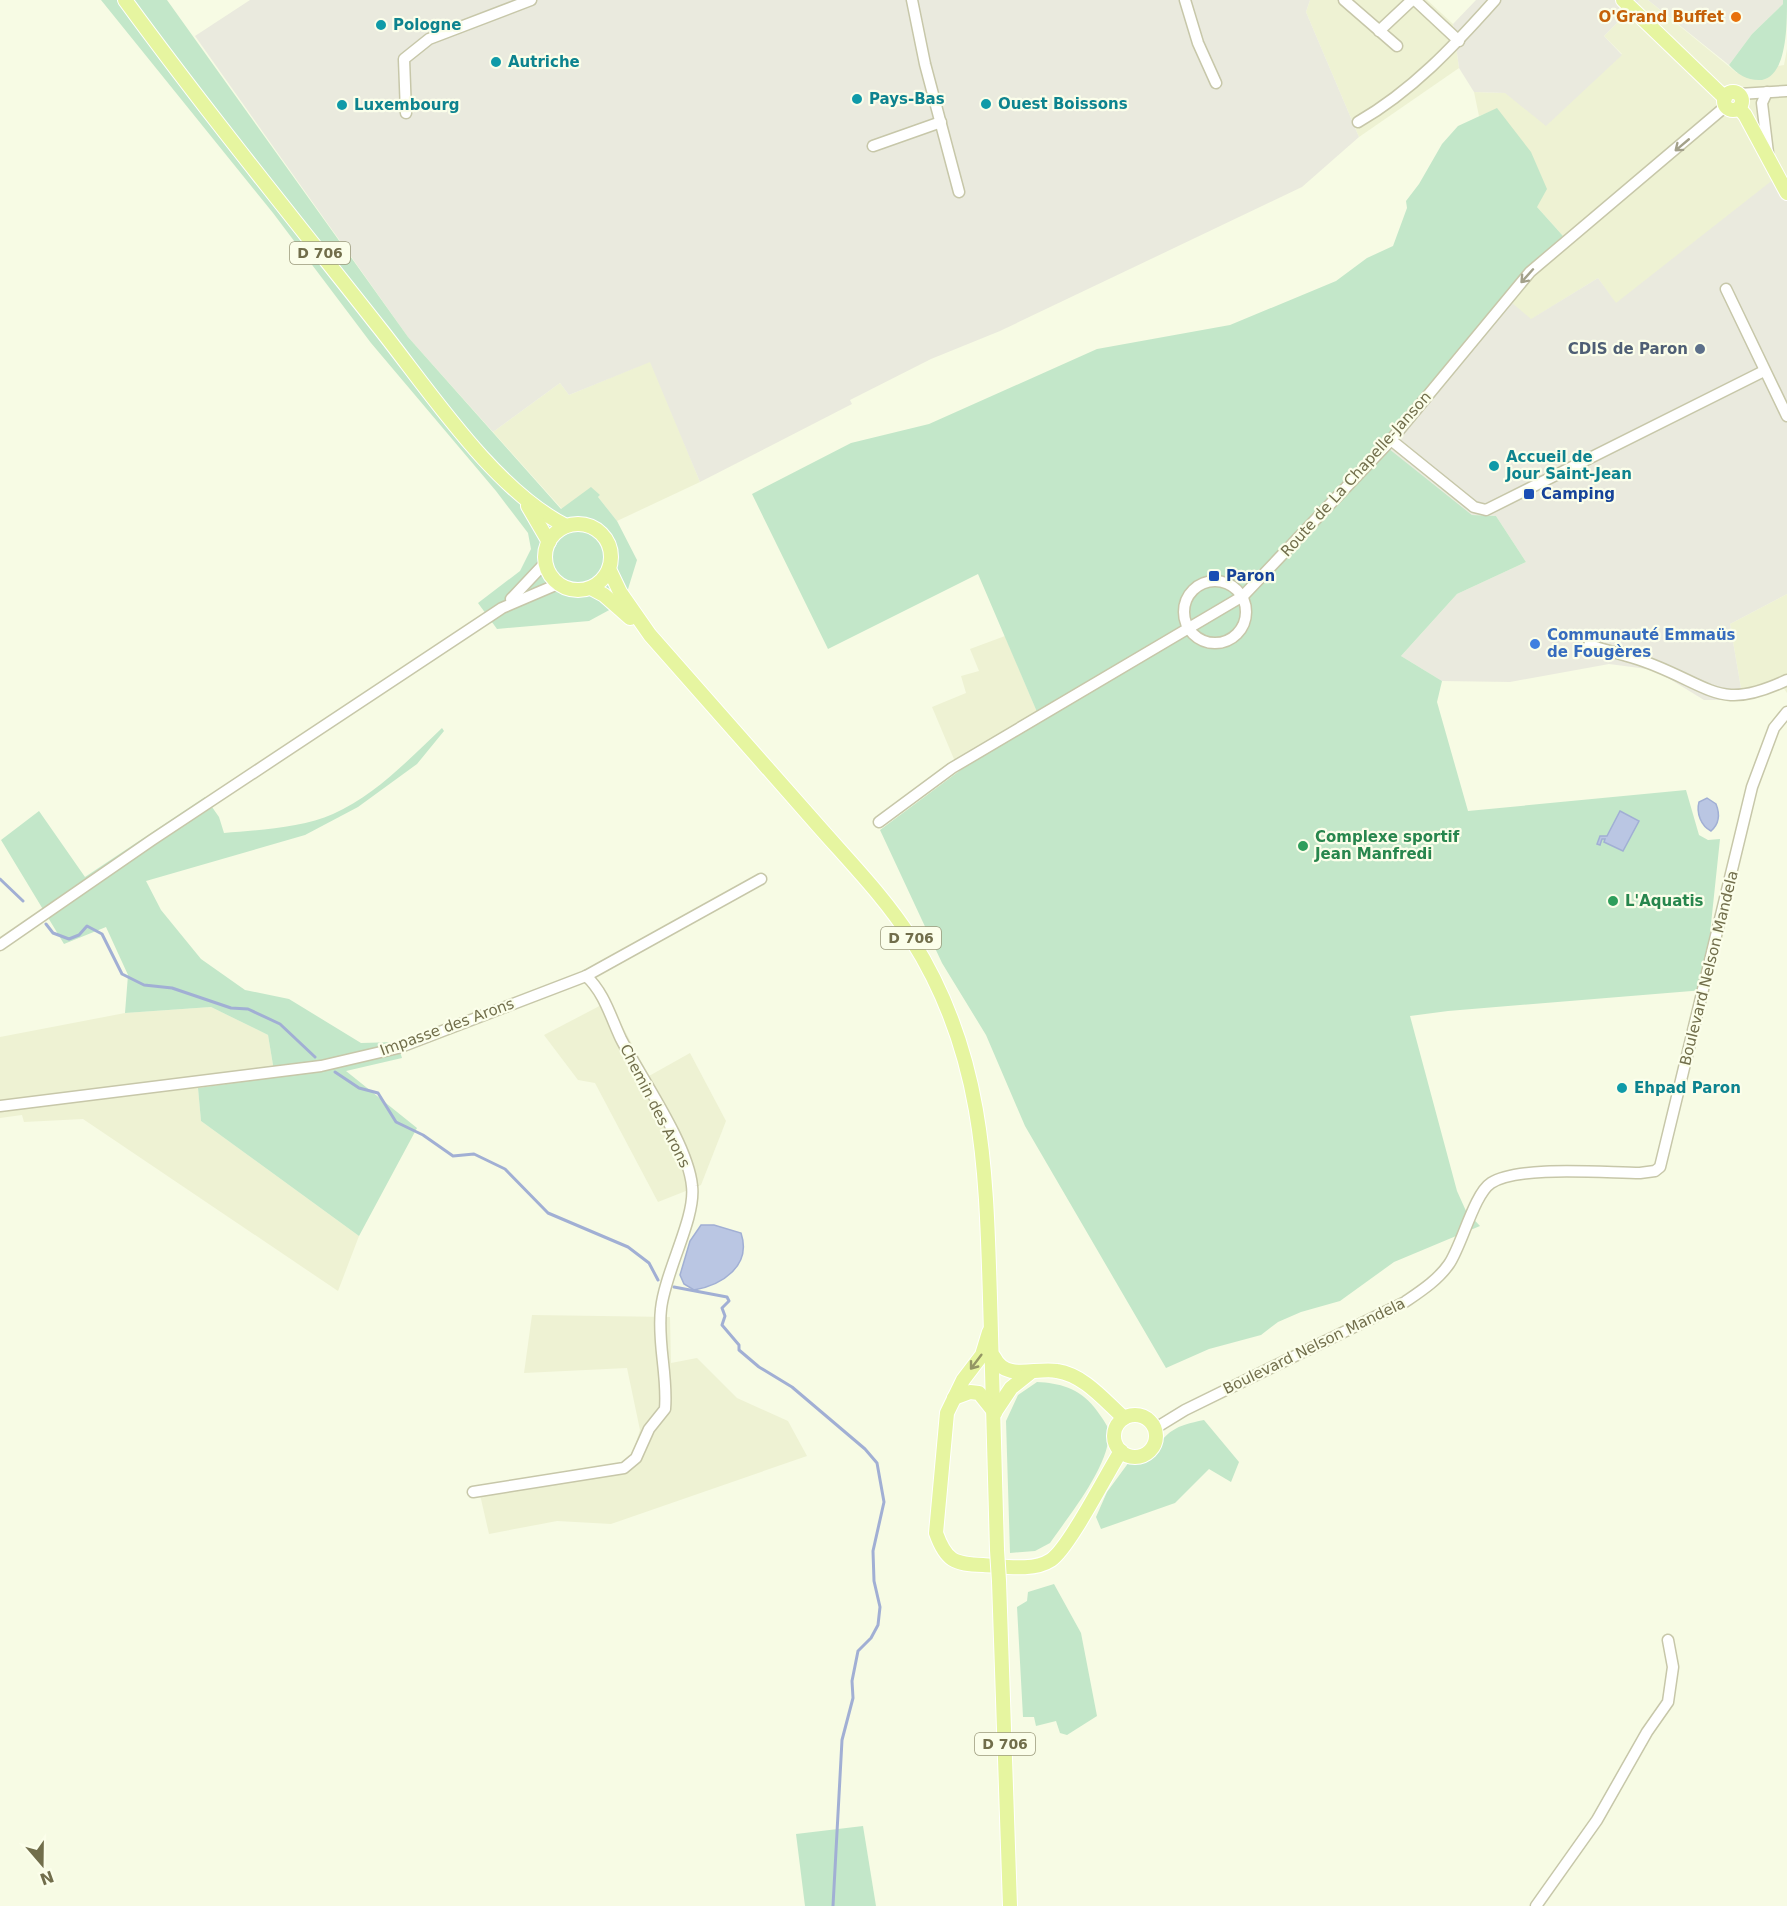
<svg xmlns="http://www.w3.org/2000/svg" width="1787" height="1906" viewBox="0 0 1787 1906" font-family="'DejaVu Sans',sans-serif">
  <rect width="100%" height="100%" fill="#f7fbe4"/>
  <g fill="#eef2d3">
    <polygon points="1310,0 1427,0 1453,24 1459,68 1359,137 1306,12"/>
    <polygon points="1640,0 1648,0 1737,73 1784,65 1787,49 1787,177 1784,172 1616,304 1598,278 1530,320 1504,296 1527,267 1563,236 1537,207 1509,128 1497,109 1479,116 1474,92 1504,93 1622,54 1604,36"/>
    <polygon points="651,361 700,482 617,521 598,497 600,495 562,509 493,432 560,383 569,395"/>
    <polygon points="1787,594 1787,693 1783,687 1743,700 1730,624"/>
    <polygon points="1005,636 1040,719 959,771 932,707 966,693 961,676 979,671 970,649"/>
    <polygon points="609,1001 649,1076 690,1053 726,1121 701,1185 658,1202 595,1083 578,1080 544,1035"/>
    <polygon points="211,1007 268,1035 275,1077 198,1088 201,1121 359,1236 338,1291 83,1119 24,1122 22,1115 0,1118 0,1037 125,1013"/>
    <polygon points="532,1315 670,1317 671,1363 697,1358 737,1398 788,1421 807,1456 611,1524 557,1521 489,1534 478,1486 615,1466 632,1455 640,1430 627,1368 524,1373"/>
  </g>
  <g fill="#eaeade">
    <polygon points="250,0 1310,0 1306,12 1359,137 1302,187 1000,331 931,359 850,400 852,404 700,482 650,362 569,395 560,383 493,432 408,337 195,36"/>
    <polygon points="1476,0 1640,0 1604,36 1622,55 1546,126 1505,93 1474,92 1459,68 1453,24"/>
    <polygon points="1648,0 1783,0 1783,4 1752,34 1729,65"/>
    <polygon points="1784,171 1787,177 1787,594 1730,624 1743,700 1704,700 1655,670 1609,664 1510,682 1442,681 1401,656 1457,594 1526,562 1496,516 1472,515 1383,444 1504,296 1531,319 1598,278 1616,303"/>
  </g>
  <g fill="#c3e7c9">
    <polygon points="101,0 167,0 408,337 561,509 591,487 600,495 598,497 617,521 637,560 624,602 589,621 497,629 478,603 520,571 531,549 528,533 496,491 371,343 273,213"/>
    <path d="M1783 0H1787C1787 26 1787 75 1762 80 1748 81 1738 75 1729 65L1752 34 1783 4Z"/>
    <polygon points="1497,108 1531,152 1547,189 1537,207 1563,236 1527,267 1383,444 1472,515 1496,516 1526,562 1457,594 1401,656 1442,681 1437,702 1468,811 1686,790 1699,835 1708,840 1720,839 1704,990 1448,1011 1410,1016 1457,1191 1466,1211 1480,1226 1394,1262 1340,1301 1301,1312 1278,1322 1261,1335 1209,1349 1166,1368 1025,1126 986,1035 942,963 880,830 970,763 1040,719 978,574 828,649 752,494 851,443 929,424 1097,349 1230,325 1336,281 1367,258 1393,246 1407,208 1406,201 1419,184 1442,144 1458,126"/>
    <path d="M442 728 444 731 417 764 358 807 305 835 146 881 161 910 201 959 245 990 289 999 361 1043 397 1042 402 1058 346 1071 417 1128 359 1236 201 1121 198 1088 275 1077 268 1035 211 1007 125 1013 128 975 106 927 64 944 1 840 39 811 85 877 205 797 219 817 224 833C258 830 302 828 333 814 376 795 409 759 442 728Z"/>
    <path d="M1037 1382C1059 1383 1079 1388 1094 1407 1098 1412 1104 1420 1107 1426 1118 1456 1067 1518 1050 1543L1035 1551 1010 1553 1006 1421 1018 1395Z"/>
    <path d="M1204 1420 1239 1462 1231 1482 1209 1469 1175 1503 1101 1529 1096 1517 1107 1492 1129 1462 1152 1455C1167 1430 1175 1426 1204 1420Z"/>
    <polygon points="1054,1584 1081,1633 1097,1716 1067,1735 1060,1733 1056,1721 1036,1726 1034,1717 1023,1717 1017,1607 1027,1601 1028,1592"/>
    <polygon points="863,1826 876,1906 805,1906 796,1834"/>
  </g>
  <g fill="#bac6e3" stroke="#a1afd4" stroke-width="1.5">
    <path d="M1707 798 1716 804C1720 814 1719 824 1711 831 1701 826 1696 813 1699 802Z"/>
    <polygon points="1620,811 1639,821 1623,851 1604,842 1605,839 1602,839 1600,845 1597,844 1600,836 1607,836"/>
    <path d="M701 1225H714L741 1233C752 1266 722 1285 694 1290L684 1284 680 1275 690 1241Z"/>
  </g>
  <g fill="none" stroke-linecap="round" stroke-linejoin="round">
    <g stroke="#a1afd4" stroke-width="3">
      <polyline points="0,879 23,901"/>
      <polyline points="46,924 53,933 69,939 79,935 87,926 102,934 122,974 144,985 172,988 231,1008 248,1009 280,1024 315,1057"/>
      <polyline points="335,1072 359,1088 378,1093 396,1122 423,1135 453,1156 474,1154 505,1169 548,1213 628,1247 649,1263 658,1280"/>
      <polyline points="674,1287 727,1297 729,1301 722,1308 725,1316 722,1325 739,1345 739,1350 759,1367 792,1387 865,1449 877,1463 884,1502 873,1551 874,1581 880,1607 878,1625 871,1638 858,1651 852,1681 853,1698 842,1740 833,1906"/>
    </g>
    <g stroke="#c7c7a9" stroke-width="13">
      <g id="minor">
        <polyline points="912,0 925,64 959,192"/>
        <polyline points="1185,0 1198,43 1216,83"/>
        <polyline points="1344,0 1397,46"/>
        <polyline points="1415,0 1459,41"/>
        <polyline points="1379,31 1412,0"/>
        <polyline points="1767,92 1762,103 1768,153"/>
        <polyline points="1739,94 1787,91"/>
        <polyline points="406,113 404,59 429,39 531,0"/>
        <path d="M1358 122C1412 91 1454 46 1495 0"/>
        <polyline points="873,146 941,122"/>
        <polyline points="1726,289 1787,416"/>
        <polyline points="1391,440 1474,507 1486,510 1764,371"/>
        <circle cx="1215" cy="612" r="31"/>
        <polyline points="511,599 545,563"/>
        <path d="M1589 645C1611 652 1635 657 1656 666 1715 690 1723 710 1787 680"/>
        <polyline points="879,822 952,768 1243,596 1391,440 1530,272 1726,106"/>
        <polyline points="0,945 152,840 502,608 558,584"/>
        <polyline points="0,1106 321,1066 398,1048 586,976 761,879"/>
        <path d="M1154 1429 1185 1410 1405 1302C1421 1291 1438 1280 1449 1264 1462 1245 1474 1194 1491 1183 1518 1165 1606 1173 1640 1173L1655 1171 1660 1167 1752 787 1774 728 1787 712"/>
        <path d="M473 1492 624 1468 636 1458 649 1429 665 1409C668 1375 657 1343 661 1309 665 1271 696 1218 692 1186 688 1144 641 1078 621 1039 611 1018 604 992 586 976"/>
        <polyline points="1536,1906 1597,1820 1647,1732 1668,1702 1673,1667 1668,1640"/>
      </g>
    </g>
    <g stroke="#fff" stroke-width="16">
      <g id="major">
        <path d="M125 0C206 111 293 218 378 326 429 390 493 489 566 526"/>
        <polyline points="1623,0 1725,98"/>
        <circle cx="1733" cy="101" r="9"/>
        <polyline points="1739,108 1745,115 1787,193"/>
        <polyline points="528,506 549,542"/>
        <circle cx="578" cy="557" r="33"/>
        <path d="M609 569 620 592 650 635C704 697 759 759 814 821 847 859 885 897 912 940 984 1054 986 1169 990 1298 993 1382 995 1466 997 1550"/>
        <polyline points="591,588 604,595 630,618"/>
        <path d="M989 1332 982 1355 963 1380 947 1413 936 1533C946 1561 954 1564 983 1565 1003 1566 1033 1572 1051 1560 1069 1548 1107 1473 1121 1451"/>
        <path d="M994 1357C1006 1382 1035 1367 1057 1371 1084 1375 1104 1400 1124 1418"/>
        <polyline points="954,1398 970,1392 979,1393 995,1413"/>
        <polyline points="995,1412 1011,1388 1031,1372"/>
        <circle cx="1135" cy="1436" r="21"/>
        <polyline points="999,1581 1010,1906"/>
      </g>
    </g>
    <use href="#minor" stroke="#fff" stroke-width="10"/>
    <use href="#major" stroke="#e6f5a0" stroke-width="14"/>
    <g stroke="#fff" stroke-width="16" stroke-linecap="butt">
      <polyline id="major-bridge" points="997,1550 999,1581"/>
    </g>
    <use href="#major-bridge" stroke="#e6f5a0" stroke-width="14"/>
  </g>
  <defs><path id="oneway-shaft" d="M-6 0H5M1.5-3L5.5 0L1.5 3" fill="none" stroke-width="1.6" stroke-linecap="round" stroke-linejoin="round" transform="scale(1.5)"/></defs>
  <g stroke="#a3a18a">
    <use href="#oneway-shaft" transform="translate(1682 145) rotate(140)"/>
    <use href="#oneway-shaft" transform="translate(1527 276) rotate(132)"/>
  </g>
  <use stroke="#949664" href="#oneway-shaft" transform="translate(976 1362) rotate(127)"/>
  <circle fill="#e8710a" stroke="#fbfeea" stroke-width="2" cx="1736" cy="17" r="6"/>
  <g fill="#0f9aa8" stroke="#fbfeea" stroke-width="2">
    <circle cx="381" cy="25" r="6"/>
    <circle cx="496" cy="62" r="6"/>
    <circle cx="857" cy="99" r="6"/>
    <circle cx="986" cy="104" r="6"/>
    <circle cx="342" cy="105" r="6"/>
    <circle cx="1494" cy="466" r="6"/>
    <circle cx="1622" cy="1088" r="6"/>
  </g>
  <circle fill="#5c6f8a" stroke="#fbfeea" stroke-width="2" cx="1700" cy="349" r="6"/>
  <g fill="#1a4fb4" stroke="#fbfeea" stroke-width="2">
    <rect x="1523" y="488" width="12" height="12" rx="3"/>
    <rect x="1208" y="570" width="12" height="12" rx="3"/>
  </g>
  <circle fill="#3f7fe0" stroke="#fbfeea" stroke-width="2" cx="1535" cy="644" r="6"/>
  <g fill="#2e9e5b" stroke="#fbfeea" stroke-width="2">
    <circle cx="1303" cy="846" r="6"/>
    <circle cx="1613" cy="901" r="6"/>
  </g>
  <g text-anchor="middle" stroke-width="4.5" stroke-linejoin="round" paint-order="stroke">
    <g fill="#fbfeea" stroke="#9a997b" stroke-width="1.5">
      <rect x="290" y="242" width="60" height="22" rx="4.5"/>
      <rect x="881" y="927" width="60" height="22" rx="4.5"/>
      <rect x="975" y="1733" width="60" height="22" rx="4.5"/>
    </g>
    <g font-size="14" font-weight="bold" fill="#716e4b">
      <text x="320" y="258">D 706</text>
      <text x="911" y="943">D 706</text>
      <text x="1005" y="1749">D 706</text>
    </g>
    <g font-size="15" font-weight="bold" fill="#c56008" stroke="#fbfeea" text-anchor="end">
      <text x="1724" y="22">O'Grand Buffet</text>
    </g>
    <g font-size="15" font-weight="bold" fill="#0d838f" stroke="#fbfeea" text-anchor="start">
      <text x="393" y="30">Pologne</text>
      <text x="508" y="67">Autriche</text>
      <text x="869" y="104">Pays-Bas</text>
      <text x="998" y="109">Ouest Boissons</text>
      <text x="354" y="110">Luxembourg</text>
      <text x="1506" y="462">Accueil de<tspan x="1506" dy="17">Jour Saint-Jean</tspan></text>
      <text x="1634" y="1093">Ehpad Paron</text>
    </g>
    <g font-size="15" font-weight="bold" fill="#4e5e75" stroke="#fbfeea" text-anchor="end">
      <text x="1688" y="354">CDIS de Paron</text>
    </g>
    <g font-size="15" fill="#716e4b" stroke="#fbfeea">
      <text transform="translate(1356 474) rotate(-48)" y="5">Route de La Chapelle-Janson</text>
      <text transform="translate(1709 968) rotate(-76)" y="5">Boulevard Nelson Mandela</text>
      <text transform="translate(447 1027) rotate(-20)" y="5">Impasse des Arons</text>
      <text transform="translate(655 1106) rotate(63)" y="5">Chemin des Arons</text>
      <text transform="translate(1314 1346) rotate(-26)" y="5">Boulevard Nelson Mandela</text>
    </g>
    <g font-size="15" font-weight="bold" fill="#164399" stroke="#fbfeea" text-anchor="start">
      <text x="1541" y="499">Camping</text>
      <text x="1226" y="581">Paron</text>
    </g>
    <g font-size="15" font-weight="bold" fill="#366cbe" stroke="#fbfeea" text-anchor="start">
      <text x="1547" y="640">Communauté Emmaüs<tspan x="1547" dy="17">de Fougères</tspan></text>
    </g>
    <g font-size="15" font-weight="bold" fill="#27864d" stroke="#fbfeea" text-anchor="start">
      <text x="1315" y="842">Complexe sportif<tspan x="1315" dy="17">Jean Manfredi</tspan></text>
      <text x="1625" y="906">L'Aquatis</text>
    </g>
  </g>
  <g transform="translate(42 1864) rotate(160)" stroke="#fbfeea" stroke-width="4.5" paint-order="stroke">
  <path d="M0-4.5L10 22L0 15L-10 22Z" fill="#716e4b"/>
  <text y="-9" font-size="16" font-weight="bold" text-anchor="middle" fill="#716e4b">N</text>
  </g>
</svg>
